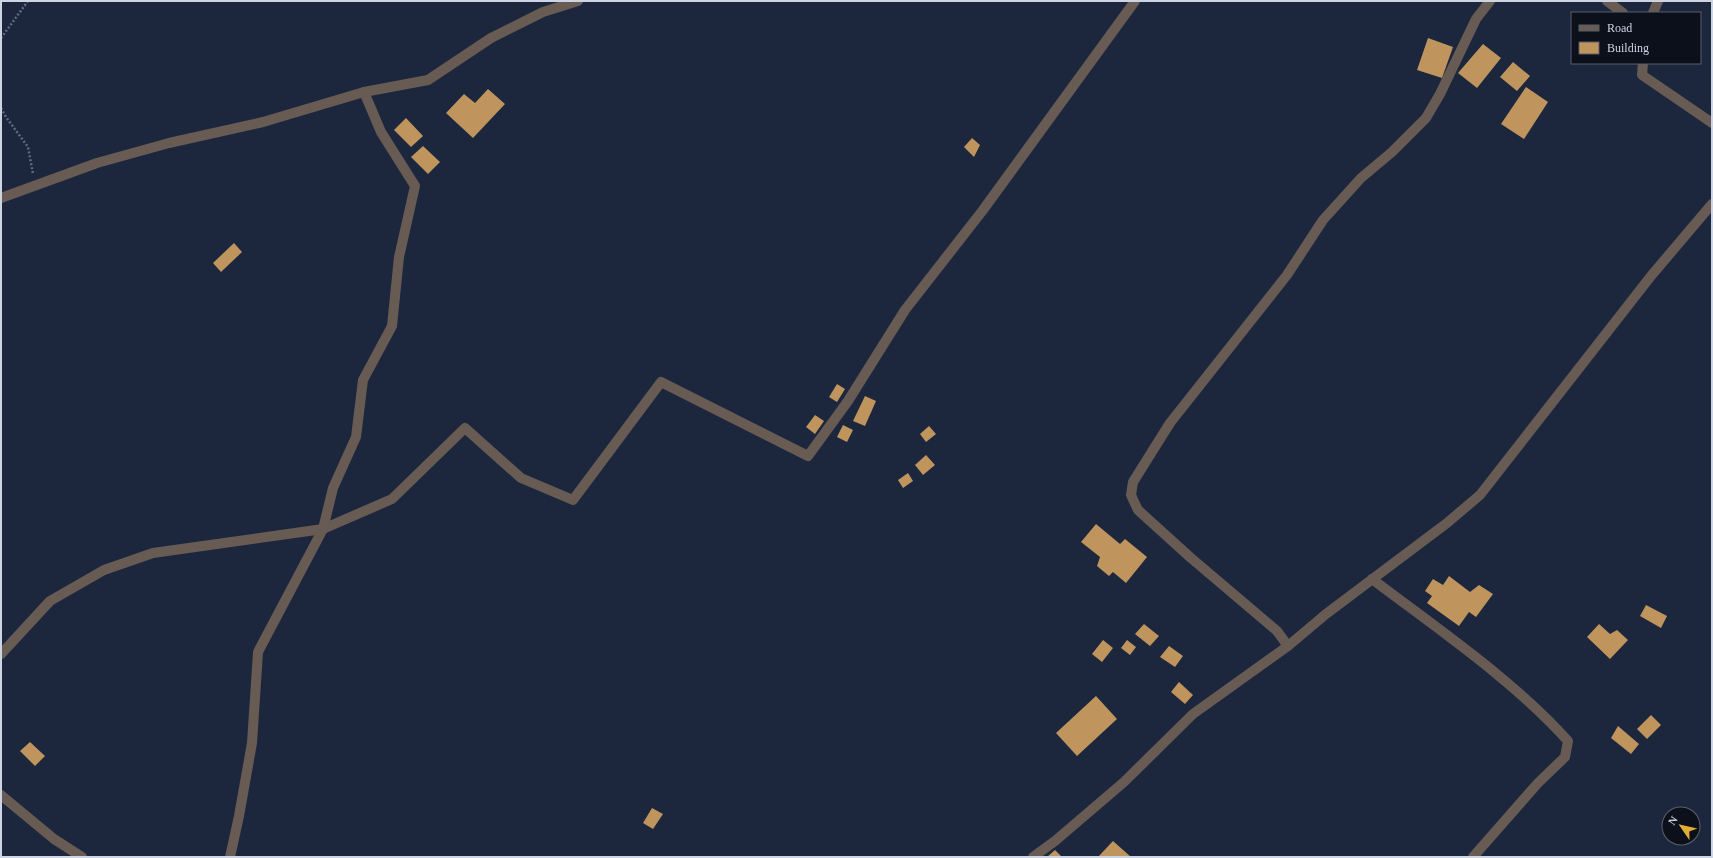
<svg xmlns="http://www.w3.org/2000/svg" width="1713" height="858" viewBox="0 0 1713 858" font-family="'Times New Roman',serif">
  <rect width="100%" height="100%" fill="#1c273e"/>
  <g fill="#bf955d">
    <polygon points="1428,38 1453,47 1442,78 1417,70"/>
    <polygon points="1483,44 1501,58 1477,88 1458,73"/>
    <polygon points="1513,62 1530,76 1517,91 1500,77"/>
    <polygon points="1526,87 1548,102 1524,139 1501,124"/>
    <polygon points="488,89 505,104 473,138 446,113 464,94 475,103"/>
    <polygon points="406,118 423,136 411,147 394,130"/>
    <polygon points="972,138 980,145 974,157 964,147"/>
    <polygon points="423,146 440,162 428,174 411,157"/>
    <polygon points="234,243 242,252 221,272 213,263"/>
    <polygon points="837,384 845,389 837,402 829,397"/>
    <polygon points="865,396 876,401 865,426 853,421"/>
    <polygon points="815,415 824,421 815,434 806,427"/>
    <polygon points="843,425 853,430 847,442 837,437"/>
    <polygon points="929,426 936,434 926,442 920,434"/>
    <polygon points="926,455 935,465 923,475 915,465"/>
    <polygon points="908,473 913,481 903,488 898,480"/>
    <polygon points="1096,524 1120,544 1125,539 1147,557 1126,583 1113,572 1109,576 1097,566 1100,557 1081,542"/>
    <polygon points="1449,576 1470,592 1479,585 1493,594 1476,617 1469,612 1459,626 1427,603 1432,596 1425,591 1433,579 1443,585"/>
    <polygon points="1646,605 1667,616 1661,628 1640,616"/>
    <polygon points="1144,624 1159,636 1150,646 1135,634"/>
    <polygon points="1599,624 1610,634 1617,630 1628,640 1610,659 1587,637"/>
    <polygon points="1103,640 1113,648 1102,662 1092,654"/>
    <polygon points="1127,640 1136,647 1130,655 1121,648"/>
    <polygon points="1169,646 1183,656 1175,667 1160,657"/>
    <polygon points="1179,682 1193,695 1185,704 1171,692"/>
    <polygon points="1096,696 1117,719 1077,756 1056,733"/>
    <polygon points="1651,715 1661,725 1647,739 1637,729"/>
    <polygon points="1618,726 1639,744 1631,754 1611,738"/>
    <polygon points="30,742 45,756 35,766 20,751"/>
    <polygon points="652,808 663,814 653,829 643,823"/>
    <polygon points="1113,841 1131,857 1098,857"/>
    <polygon points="1055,850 1062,857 1047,857"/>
  </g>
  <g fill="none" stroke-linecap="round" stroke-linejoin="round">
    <g stroke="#616a7e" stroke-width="2.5" stroke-dasharray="2 2" stroke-linecap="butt">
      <polyline points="1,38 28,1"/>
      <polyline points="1,108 6,117 28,147 33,174"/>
    </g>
    <g stroke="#685b53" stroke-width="10">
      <polyline points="1607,1 1623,13"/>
      <polyline points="1653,13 1658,1"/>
      <polyline points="1643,63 1642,75 1712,123"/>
      <polyline points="1,198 97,163 169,143 263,122 364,92 428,80 491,38 543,12 578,1"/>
      <path d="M1372 579C1438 629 1513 680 1568 741L1565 757 1538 783 1473 857"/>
      <polyline points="1288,646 1277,631 1191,558 1138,510 1131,495 1133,482 1170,423 1287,275 1323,220 1361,178 1392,152 1426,118 1440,94 1476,19 1490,1"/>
      <polyline points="1,654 50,601 104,570 153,553 323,529 392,499 465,428 521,478 573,500 661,382 808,456 848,401 905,310 983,210 1135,1"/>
      <polyline points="1,795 54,839 82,857"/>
      <polyline points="230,857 239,816 252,743 258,652 323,529 333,488 356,437 363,380 392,326 399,257 415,186 381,132 364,92"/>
      <polyline points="1033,857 1055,841 1124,782 1193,714 1288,646 1326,614 1447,523 1480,495 1651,276 1712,204"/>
    </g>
  </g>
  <rect width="1713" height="858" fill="none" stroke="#cdd5e4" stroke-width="4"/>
  <rect x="1571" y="12" width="130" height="52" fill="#0b101a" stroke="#595f6b"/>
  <rect x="1579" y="25" width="20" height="6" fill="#685b53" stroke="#595f6b"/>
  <text x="1607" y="32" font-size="12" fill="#cdd5e4">Road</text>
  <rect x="1579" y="42" width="20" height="12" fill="#bf955d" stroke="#595f6b"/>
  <text x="1607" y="52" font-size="12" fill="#cdd5e4">Building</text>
  <g transform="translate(1681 826) rotate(304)"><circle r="19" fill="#0b101a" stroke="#595f6b"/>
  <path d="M0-3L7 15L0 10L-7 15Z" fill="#e2af34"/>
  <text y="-6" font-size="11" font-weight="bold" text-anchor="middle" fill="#cdd5e4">N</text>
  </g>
</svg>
